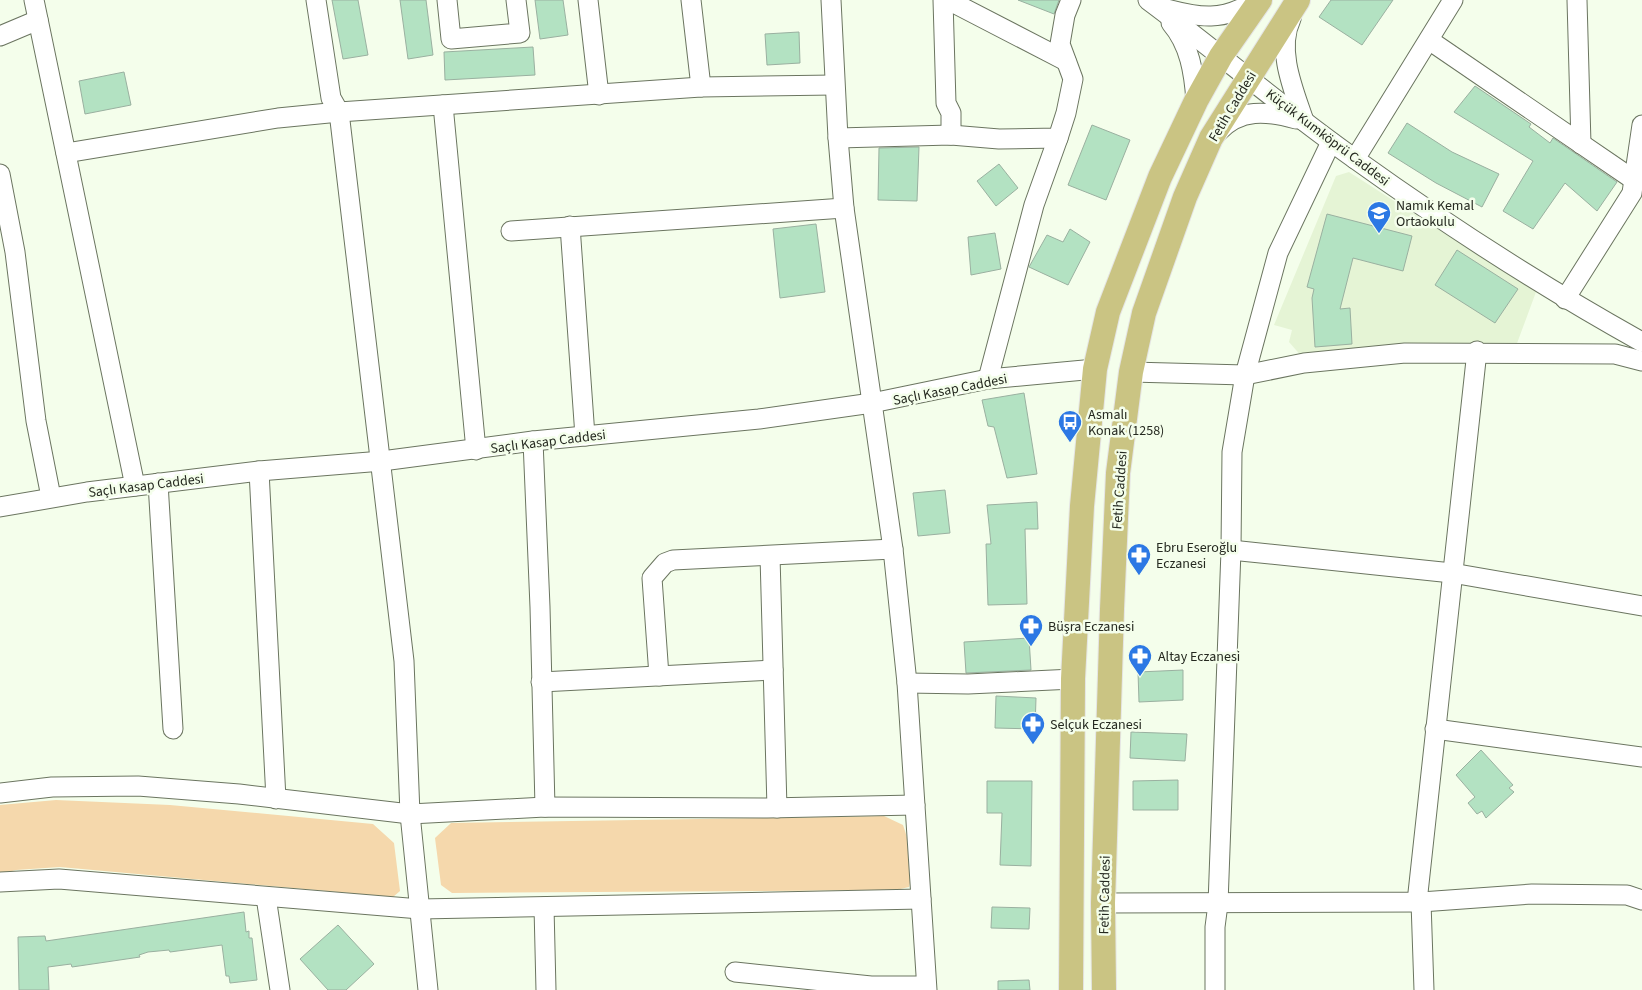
<svg xmlns="http://www.w3.org/2000/svg" width="1642" height="990" viewBox="0 0 1642 990" font-family="'Source Sans 3',sans-serif">
  <rect width="100%" height="100%" fill="#f4feeb"/>
  <polygon fill="#e5f4d5" points="1349,172 1536,292 1516,346 1303,358 1289,342 1292,330 1274,325 1336,176"/>
  <g fill="#f5d8ac">
    <polygon points="56,800 170,805 373,824 394,843 400,891 393,897 60,867 16,870 0,874 0,805"/>
    <path d="M884 816 903 825C910 846 915 864 909 887L896 890 452 893 441 885 435 838 451 823Z"/>
  </g>
  <g fill="#b3e2c2" stroke="#9ab0a0">
    <polygon points="332,0 358,0 368,55 343,59"/>
    <polygon points="400,0 426,0 433,55 408,59"/>
    <polygon points="535,0 563,0 568,35 540,39"/>
    <polygon points="1018,0 1059,0 1054,14"/>
    <polygon points="1331,0 1393,0 1362,45 1319,17"/>
    <polygon points="799,32 800,63 767,65 765,34"/>
    <polygon points="533,47 535,75 445,80 444,52"/>
    <polygon points="124,72 131,105 85,114 79,81"/>
    <polygon points="1475,86 1531,124 1529,127 1550,143 1553,138 1617,182 1597,211 1565,183 1533,229 1503,211 1533,161 1454,112"/>
    <polygon points="1407,123 1452,152 1499,174 1482,207 1436,183 1388,153"/>
    <polygon points="1092,125 1130,140 1106,200 1068,185"/>
    <polygon points="919,147 917,201 878,200 879,148"/>
    <polygon points="999,164 1018,188 996,206 977,181"/>
    <polygon points="1327,214 1412,236 1403,271 1353,258 1340,309 1350,308 1352,344 1315,347 1312,298 1314,289 1307,287"/>
    <polygon points="816,224 825,292 780,298 773,229"/>
    <polygon points="1070,229 1090,242 1068,285 1029,267 1047,235 1063,242"/>
    <polygon points="995,233 1001,269 971,275 968,237"/>
    <polygon points="1457,250 1518,289 1495,323 1435,285"/>
    <polygon points="1024,393 1037,474 1007,478 994,427 988,426 982,400"/>
    <polygon points="945,490 950,533 918,536 913,493"/>
    <polygon points="1037,502 1038,529 1025,529 1027,604 988,605 986,544 991,544 987,505"/>
    <polygon points="1029,638 1031,670 966,673 964,642"/>
    <polygon points="1183,670 1183,700 1139,702 1138,672"/>
    <polygon points="996,696 1036,698 1035,729 995,728"/>
    <polygon points="1131,732 1187,734 1185,761 1130,758"/>
    <polygon points="1481,750 1513,785 1509,788 1514,792 1486,818 1482,811 1477,814 1468,803 1475,797 1456,775"/>
    <polygon points="1178,780 1178,810 1133,810 1133,781"/>
    <polygon points="987,781 1032,781 1031,866 1000,865 1002,813 987,813"/>
    <polygon points="992,907 1030,908 1029,929 991,928"/>
    <polygon points="244,912 246,932 249,931 249,938 252,938 257,980 230,983 229,976 226,976 222,945 170,952 169,950 148,952 139,955 140,957 72,967 71,964 48,967 49,990 19,990 18,937 45,936 46,941"/>
    <polygon points="338,925 374,964 346,990 328,990 300,959"/>
    <polygon points="1029,980 1030,990 998,990 998,981"/>
  </g>
  <g fill="none" stroke-linecap="round" stroke-linejoin="round">
    <g stroke="#6b7560" stroke-width="21">
      <g id="minor">
        <polyline points="34,0 135,486"/>
        <polyline points="316,0 331,98 339,112 404,661 410,814 428,990"/>
        <polyline points="447,0 451,39 520,33 516,0"/>
        <polyline points="588,0 599,95"/>
        <polyline points="691,0 701,87"/>
        <polyline points="831,0 838,138 844,208 893,549 907,683 927,990"/>
        <polyline points="943,0 946,103 951,113 951,135"/>
        <polyline points="948,0 1066,61"/>
        <path d="M1148 0C1218 52 1284 109 1355 159 1447 225 1543 287 1642 342"/>
        <polyline points="1577,0 1581,144"/>
        <path d="M1163 8C1199 18 1224 22 1256 0"/>
        <path d="M1291 19C1276 50 1294 91 1304 121"/>
        <path d="M1171 23C1190 45 1194 73 1196 101"/>
        <polyline points="0,36 38,20"/>
        <polyline points="1429,40 1634,180"/>
        <polyline points="443,105 476,450"/>
        <path d="M1218 132C1240 108 1267 111 1296 119"/>
        <polyline points="838,138 951,135 999,139 1058,138 1066,113 1073,79 1060,44 1065,15 1071,0"/>
        <polyline points="66,153 278,118 339,112 701,87 834,85"/>
        <polyline points="1355,159 1453,0"/>
        <polyline points="0,174 15,252 36,421 51,497"/>
        <polyline points="570,226 585,436"/>
        <polyline points="511,231 844,208"/>
        <polyline points="1565,299 1632,193 1642,125"/>
        <polyline points="1131,372 1245,375 1304,363 1405,353 1615,354 1642,361"/>
        <polyline points="988,379 1034,205 1058,138"/>
        <polyline points="533,441 540,607 545,807"/>
        <polyline points="259,471 276,799"/>
        <polyline points="158,483 173,729"/>
        <polyline points="0,507 87,492 259,471 382,461 533,441 759,419 872,403 988,379 1095,369"/>
        <polyline points="1231,550 1452,573 1642,606"/>
        <polyline points="770,556 777,808"/>
        <polyline points="659,676 652,578 665,563 673,560 893,549"/>
        <polyline points="541,682 773,670"/>
        <polyline points="907,683 968,684 1073,679"/>
        <polyline points="1435,729 1642,757"/>
        <polyline points="0,793 52,787 138,786 239,794 410,814 545,807 767,808 915,805"/>
        <polyline points="0,882 59,879 420,909 921,899"/>
        <polyline points="266,897 280,990"/>
        <polyline points="1417,902 1477,351"/>
        <polyline points="1421,902 1424,990"/>
        <polyline points="1103,903 1421,902 1532,894 1627,895 1642,900"/>
        <polyline points="544,907 546,990"/>
        <polyline points="735,972 871,986 926,986"/>
        <polyline points="1215,990 1215,927 1218,904 1231,550 1232,452 1245,375 1278,253 1331,142"/>
      </g>
    </g>
    <g stroke="#e5e5e4" stroke-width="26">
      <g id="major">
        <polyline points="1071,990 1073,679 1082,506 1095,369 1108,312 1160,177 1196,101 1221,56 1260,0"/>
        <polyline points="1104,990 1103,903 1112,609 1118,473 1131,372 1144,313 1185,197 1211,138 1298,0"/>
      </g>
    </g>
    <use href="#minor" stroke="#fff" stroke-width="19"/>
    <use href="#major" stroke="#cac483" stroke-width="24"/>
  </g>
  <defs>
    <g id="school-pin" transform="scale(1.25)"><path d="M0 17L-7.5 6A9.5 9.5 0 1 1 7.5 6Z" fill="#2c78e4" stroke="#f4feeb"/><path d="M0-5L7-2L0 1L-7-2ZM-4 1L0 2.5L4 1V4Q0 6-4 4Z" fill="#fff"/></g>
    <g id="bus-pin" transform="scale(1.25)"><path d="M0 17L-7.5 6A9.5 9.5 0 1 1 7.5 6Z" fill="#2c78e4" stroke="#f4feeb"/><path d="M-5-6H5V4H4V6H2V4H-2V6H-4V4H-5ZM-3.5-4V0h7V-4ZM-3.5 1.2v1.5H-2V1.2ZM2 1.2v1.5H3.5V1.2Z" fill="#fff"/></g>
    <g id="pharmacy-pin" transform="scale(1.25)"><path d="M0 17L-7.5 6A9.5 9.5 0 1 1 7.5 6Z" fill="#2c78e4" stroke="#f4feeb"/><path d="M-2-6h4v4h4v4h-4v4h-4v-4h-4v-4h4Z" fill="#fff"/></g>
  </defs>
  <g fill-rule="evenodd">
    <use href="#school-pin" x="1379" y="213"/>
    <use href="#bus-pin" x="1070" y="422"/>
    <use href="#pharmacy-pin" x="1139" y="555"/>
    <use href="#pharmacy-pin" x="1031" y="626"/>
    <use href="#pharmacy-pin" x="1140" y="656"/>
    <use href="#pharmacy-pin" x="1033" y="724"/>
  </g>
  <g text-anchor="middle" stroke-width="5" stroke-linejoin="round" paint-order="stroke">
    <g font-size="14" fill="#252920" stroke="#f4feeb">
      <text transform="translate(1232 106) rotate(-59)" y="5">Fetih Caddesi</text>
      <text transform="translate(1328 137) rotate(37)" y="5">Küçük Kumköprü Caddesi</text>
      <text transform="translate(950 389) rotate(-11)" y="5">Saçlı Kasap Caddesi</text>
      <text transform="translate(548 441) rotate(-7)" y="5">Saçlı Kasap Caddesi</text>
      <text transform="translate(146 485) rotate(-7)" y="5">Saçlı Kasap Caddesi</text>
      <text transform="translate(1119 490) rotate(-86)" y="5">Fetih Caddesi</text>
      <text transform="translate(1104 895) rotate(-89)" y="5">Fetih Caddesi</text>
    </g>
    <g font-size="14" fill="#252920" stroke="#f4feeb" text-anchor="start">
      <text x="1396" y="210">Namık Kemal<tspan x="1396" dy="16">Ortaokulu</tspan></text>
      <text x="1088" y="419">Asmalı<tspan x="1088" dy="16">Konak (1258)</tspan></text>
      <text x="1156" y="552">Ebru Eseroğlu<tspan x="1156" dy="16">Eczanesi</tspan></text>
      <text x="1048" y="631">Büşra Eczanesi</text>
      <text x="1158" y="661">Altay Eczanesi</text>
      <text x="1050" y="729">Selçuk Eczanesi</text>
    </g>
  </g>
</svg>
